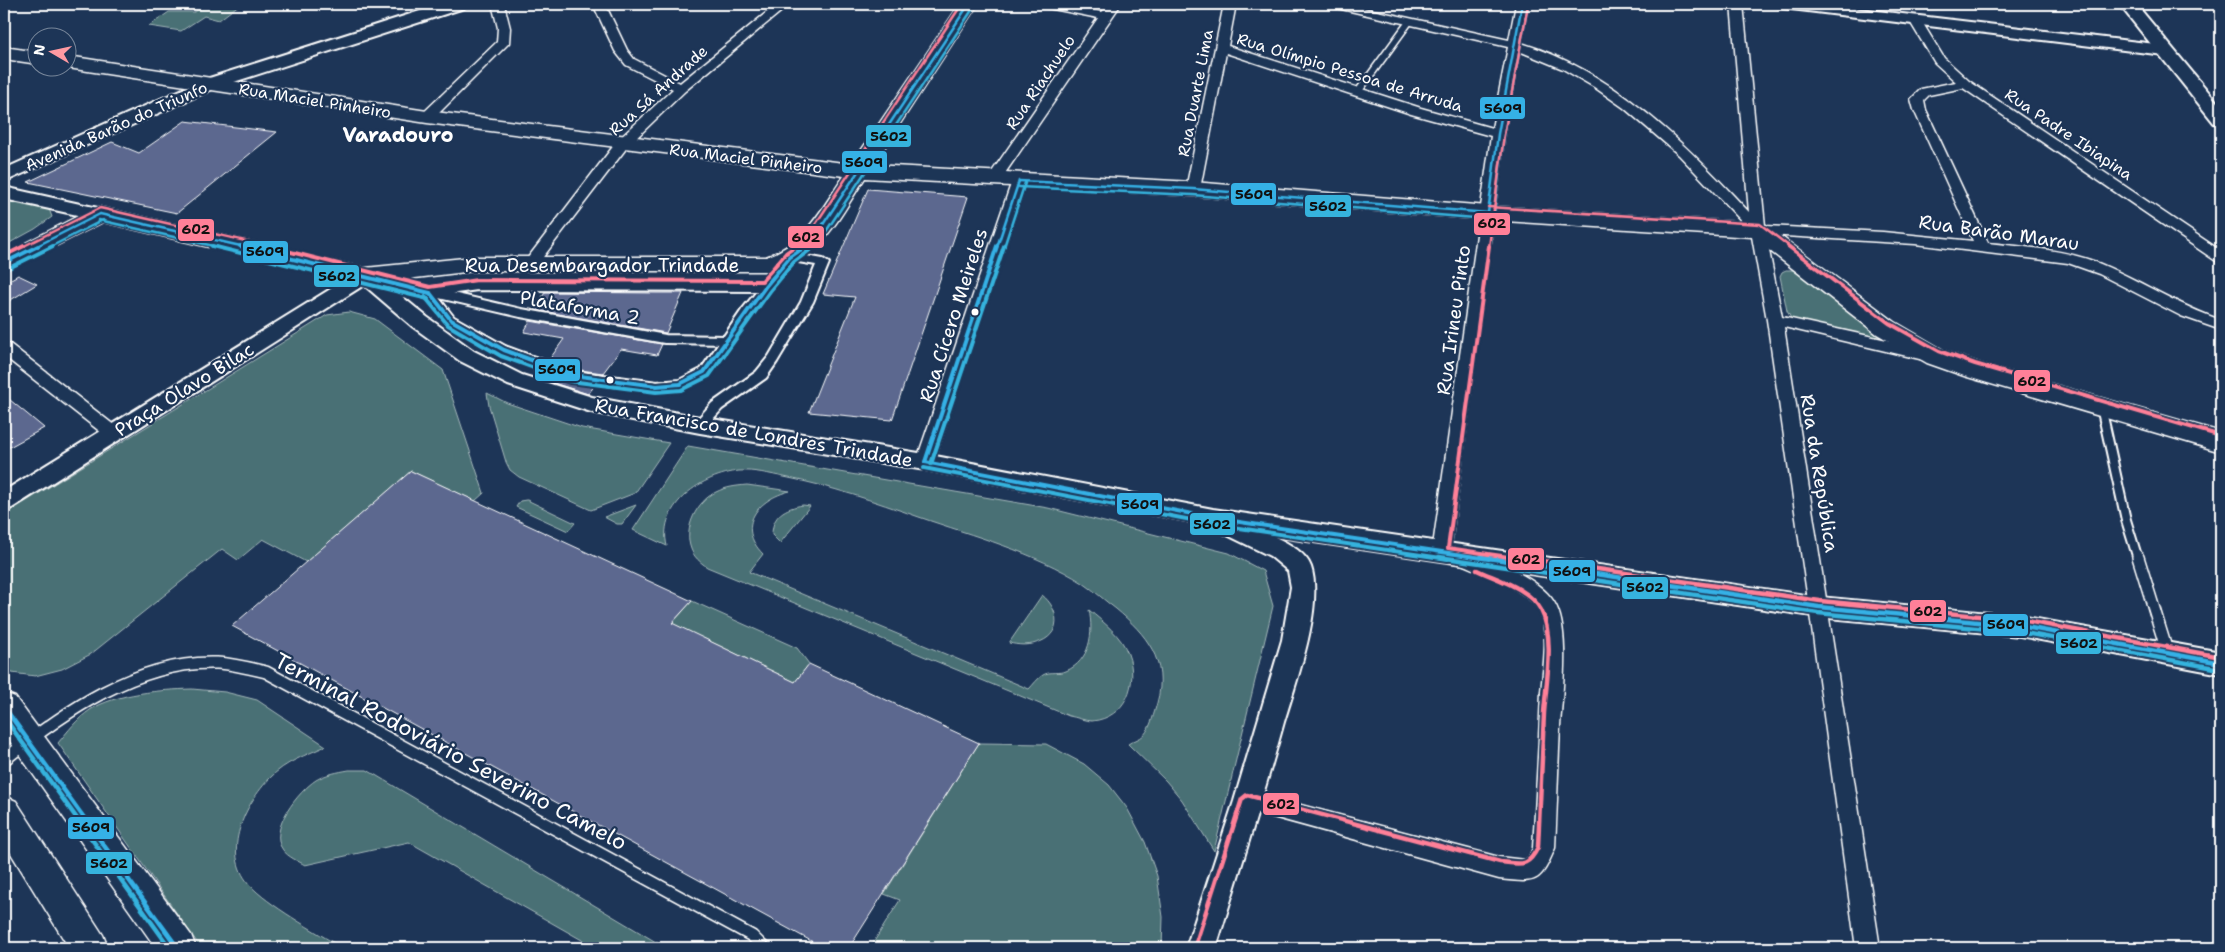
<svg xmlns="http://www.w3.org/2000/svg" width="2225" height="952" viewBox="0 0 2225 952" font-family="'Shantell Sans',sans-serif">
  <rect width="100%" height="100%" fill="#1d3557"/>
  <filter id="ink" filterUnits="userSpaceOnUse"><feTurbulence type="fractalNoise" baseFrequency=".02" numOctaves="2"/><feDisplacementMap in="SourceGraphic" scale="10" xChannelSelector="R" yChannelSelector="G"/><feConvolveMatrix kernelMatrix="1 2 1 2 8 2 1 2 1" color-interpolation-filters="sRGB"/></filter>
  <g filter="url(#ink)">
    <g fill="#497074" stroke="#a4b8ba">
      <polygon points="209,4 240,4 219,20 204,16 181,31 149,26 169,12 194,12"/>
      <polygon points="4,198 49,209 52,217 35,229 4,246"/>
      <polygon points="1786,270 1794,270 1876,331 1882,340 1792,320 1787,311 1780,276 1782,272"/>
      <polygon points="349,312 375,319 443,370 484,493 475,501 411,471 306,562 263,539 238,560 222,549 91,654 62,669 35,676 12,673 4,659 4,515 327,315"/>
      <polygon points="487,393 507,403 582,428 669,443 635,493 591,510 519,477 510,470 506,462 489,406"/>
      <path d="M688 446 1048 508 1229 553 1263 571 1273 606 1214 851 1182 800 1166 781 1128 744C1132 741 1140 739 1144 735 1151 727 1154 713 1157 703 1169 661 1146 634 1116 609 1105 601 1095 591 1083 583 1034 552 974 536 919 517 874 501 830 486 784 477 770 474 754 470 739 471 703 475 657 504 667 546L633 530Z"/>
      <path d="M747 485 790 491C758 499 735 526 763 554L749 572 1029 689C1033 685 1038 678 1043 675 1049 671 1059 674 1066 671 1090 661 1094 633 1089 610 1103 622 1122 636 1128 654 1139 683 1126 718 1092 721 1085 721 1076 717 1069 716L707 567C700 562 694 557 691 549 683 528 697 501 716 492 726 487 736 486 747 485Z"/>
      <polygon points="526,500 527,500 575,523 568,531 516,507 520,501"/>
      <polygon points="636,505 622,524 617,524 604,517"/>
      <path d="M803 505 810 506 780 543 772 535C772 515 785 508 803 505Z"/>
      <path d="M1042 595C1060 609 1063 636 1036 643 1027 646 1018 645 1009 643Z"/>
      <polygon points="692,601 797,648 809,664 795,682 703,638 654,644"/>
      <path d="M192 689 225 692 257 700 326 746C306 755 285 762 270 778 245 804 221 852 249 884 267 905 317 932 342 948H201L58 743C68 731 77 719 90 710 117 693 161 690 192 689Z"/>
      <polygon points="979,743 1046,744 1084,764 1109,785 1127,808 1145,842 1157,876 1163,917 1162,948 870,948 900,900 884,894"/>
      <path d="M349 770H367L666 948H596L409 842 305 865C298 861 288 857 283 850 267 830 299 791 316 780 326 774 338 772 349 770Z"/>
    </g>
    <g fill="#5b678f" stroke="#fff">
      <polygon points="185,121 277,132 177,213 28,182 112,142 139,153"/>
      <polygon points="868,189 968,197 892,420 809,412 855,297 823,294"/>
      <polygon points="18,275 37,284 4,304 4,283"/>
      <polygon points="545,292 656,293 683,293 666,333 536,310"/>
      <polygon points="530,321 662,344 657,355 621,349 603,373 573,369 549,360 564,339 524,332"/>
      <polygon points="541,370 570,381 596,384 588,394 535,377"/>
      <polygon points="4,395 44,428 4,450"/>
      <polygon points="411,471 692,601 672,623 795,682 809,664 979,743 849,948 824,948 232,626"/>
    </g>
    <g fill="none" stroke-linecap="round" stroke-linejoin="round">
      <g stroke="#fff" stroke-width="9">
        <polyline id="service-far2" points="1358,92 1409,22"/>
      </g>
      <g stroke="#fff" stroke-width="12">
        <g id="service-far1">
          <polyline points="375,279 521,313 665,339 727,340"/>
          <polyline points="435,292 477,286 765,287"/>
          <polyline points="430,293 451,320 504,350 572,375 657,386 680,384 704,372 746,311 790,257"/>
          <polyline points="2101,407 2126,520 2138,559"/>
        </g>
      </g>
      <g stroke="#fff" stroke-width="14">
        <g id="service">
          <polyline points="2138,557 2167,651"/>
          <path d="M4 760C63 713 137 660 217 663 234 664 250 668 266 672L752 936 764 948"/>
        </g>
      </g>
      <g stroke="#fff" stroke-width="4">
        <polygon id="pedestrian" points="790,253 823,259 829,263 813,302 777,362 766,378 722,409 705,428 695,428 693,425 695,422 712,403 756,372 769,356 801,302 816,265 786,260 784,257 786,254"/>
      </g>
      <g stroke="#fff" stroke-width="3">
        <g id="minor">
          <polygon points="492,4 504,4 510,28 509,43 432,120 422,120 420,117 422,114 497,42 498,28"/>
          <polygon points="593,4 605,4 627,50 634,59 680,83 777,4 790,4 685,91 628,146 537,265 527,265 525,262 527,259 618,140 673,89 626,65 615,51"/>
          <polygon points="1037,4 1060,4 1102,12 1109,4 1121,4 999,182 989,182 987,179 1098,18 1043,7"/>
          <path d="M1224 4H1236L1228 46 1421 108 1492 128 1508 47 1328 6 1326 4H1345L1509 40 1516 4H1528L1521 43C1613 71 1685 143 1749 212L1731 4H1743L1765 226 1883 232 1973 241 1914 110 1911 99 1921 89 1956 82 1935 63 1909 20 1915 16 1919 17 1944 58 1969 81 2221 251V263L2216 261 1963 88 1929 95 1924 100 1926 110 1988 243C2023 247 2060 249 2093 261 2137 278 2176 305 2221 320V330L2181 316 2099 274 2068 263 1915 244 1766 235 1782 317 1928 349 1934 351 1936 355 1934 359 1928 361 1784 327 1880 948H1856L1809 607 1767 320 1751 231 1679 155 1624 108 1594 87 1563 69 1519 51 1505 134 1450 553 1448 558 1441 560 1434 558 1432 553 1491 136 1411 114 1226 53 1200 189 1198 192H1188L1186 189Z"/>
          <polygon points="1019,177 1026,181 934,462 931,467 925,468 919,467 916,462 1012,181"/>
          <polygon points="4,343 10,344 119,429 121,433 119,437 113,439 107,437 4,356"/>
          <path d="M1466 551C1492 559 1539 578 1554 602 1571 628 1562 694 1560 726 1558 767 1557 807 1555 848 1540 884 1537 883 1499 879L1240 808 1237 801 1240 794 1248 791 1499 857 1525 860 1529 857 1533 848C1536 796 1539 744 1541 692 1543 670 1549 632 1540 612 1529 590 1481 573 1459 563L1457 558 1459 553Z"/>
        </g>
      </g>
      <g stroke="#fff" stroke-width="4">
        <g id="tertiary">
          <polygon points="1776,4 1818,4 2164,45 2170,47 2172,50 2170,53 2164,55 1783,8 1778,7"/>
          <path d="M365 270 372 272 427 317 474 351 522 375 592 397 700 417 925 454 1213 509 1819 597 2020 616 2221 652V674L2020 636 1819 617 1273 536C1286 542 1306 552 1311 567 1324 606 1296 682 1284 722 1263 798 1239 873 1216 948H1186L1234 801 1282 640 1291 587 1288 571 1270 556 1225 534 1222 528 925 470 700 433 591 412 508 385 460 361 413 327 364 285 12 508 4 511V491L358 272Z"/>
        </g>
      </g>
      <g stroke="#fff" stroke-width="4">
        <g id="secondary">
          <polygon points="442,4 466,4 464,8 215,88 4,182 4,169 203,80"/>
          <polygon points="2119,4 2136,4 2221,107 2221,125 2214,123"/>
          <polygon points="4,187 107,210 110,214 107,218 100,220 4,199"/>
        </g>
      </g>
      <g stroke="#fff" stroke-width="3">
        <g id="primary">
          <path d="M960 4H978L873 165 1193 182 1488 206 1758 223 1766 225 1895 322 1945 351 1982 364 2221 432V452L1964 376 1927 363 1877 334 1752 237 1488 220 1193 196 865 178C836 222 823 257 768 271H474L365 284 103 222 12 268 4 270V254L92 209 100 207 365 268 474 257H766C806 243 822 208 844 176L427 123 68 68V56L427 111 852 164Z"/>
          <polygon points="4,47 38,52 38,64 4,59"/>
          <polygon points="4,693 15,697 191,935 196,948 156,948 4,733"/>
          <polygon points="4,796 16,801 103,935 108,948 69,948 4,842"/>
        </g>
      </g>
      <use href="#service-far2" stroke="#1d3557" stroke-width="6"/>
      <use href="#service-far1" stroke="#1d3557" stroke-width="8"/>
      <use href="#service" stroke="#1d3557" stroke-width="11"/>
      <use href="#pedestrian" fill="#1d3557" fill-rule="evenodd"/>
      <use href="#minor" fill="#1d3557" fill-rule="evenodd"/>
      <use href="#tertiary" fill="#1d3557" fill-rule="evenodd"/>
      <use href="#secondary" fill="#1d3557" fill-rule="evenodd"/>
      <use href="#primary" fill="#1d3557" fill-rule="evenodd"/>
      <g stroke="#1d3557" stroke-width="5">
        <g id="bus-1-far2">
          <polyline points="1019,181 1193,189 1488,213"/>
          <polyline points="1488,213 1498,134 1522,4"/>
          <polyline points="100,214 245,247"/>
          <polyline points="35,247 100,214"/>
          <polyline points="805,247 816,235 969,4"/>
          <polyline points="997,247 1019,181"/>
        </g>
      </g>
      <g stroke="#1d3557" stroke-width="8">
        <g id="bus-1-far1">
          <polyline points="240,246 430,293"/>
          <polyline points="4,263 38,246"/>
          <polyline points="430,293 451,320 504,350 572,375 657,386 680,384 704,372 765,287 790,257 806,246"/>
          <polyline points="925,462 1213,518 1489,559"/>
          <polyline points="925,462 997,246"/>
        </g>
      </g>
      <g stroke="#1d3557" stroke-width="8">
        <g id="bus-1">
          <polyline points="1481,557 1819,607 2020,626 2221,663"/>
          <polyline points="4,707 178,948"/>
        </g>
      </g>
      <g stroke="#1d3557" stroke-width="5">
        <g id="bus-2-far2">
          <polyline points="1019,187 1193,195 1487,219"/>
          <polyline points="1494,214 1504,135 1528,5"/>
          <polyline points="99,220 218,247"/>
          <polyline points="50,247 103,220"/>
          <polyline points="814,247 821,239 974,7"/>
          <polyline points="1004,247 1025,183"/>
        </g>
      </g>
      <g stroke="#1d3557" stroke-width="8">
        <g id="bus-2-far1">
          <polyline points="212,246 428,299"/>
          <polyline points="7,269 53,246"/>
          <polyline points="425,297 448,325 501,356 570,381 656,392 681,390 709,376 770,291 794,262 815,246"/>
          <polyline points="931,464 1004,246"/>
          <polyline points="924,468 1212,524 1448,559"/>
        </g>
      </g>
      <g stroke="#1d3557" stroke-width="8">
        <g id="bus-2">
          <polyline points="1439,557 1818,613 2019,632 2220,669"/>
          <polyline points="4,717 170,948"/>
        </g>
      </g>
      <g stroke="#1d3557" stroke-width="5">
        <g id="bus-3-far2">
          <polyline points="1488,207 1760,224 1790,247"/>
          <polyline points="22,247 100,208 272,247"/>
          <polyline points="794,247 811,231 962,4"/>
          <polyline points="1489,247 1504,135 1528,5"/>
        </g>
      </g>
      <g stroke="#1d3557" stroke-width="8">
        <g id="bus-3-far1">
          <polyline points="267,246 430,287 477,280 762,281 786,253 796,246"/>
          <polyline points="1489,246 1448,548 1522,559"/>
          <polyline points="1788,246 1889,323 1939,351 1975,364 2221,436"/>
          <polyline points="4,256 24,246"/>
        </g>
      </g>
      <g stroke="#1d3557" stroke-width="8">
        <g id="bus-3">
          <polyline points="1514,557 1820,601 2021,620 2221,657"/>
          <path d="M1195 946 1242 799 1247 795 1500 862C1521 864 1528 868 1538 847 1540 802 1542 757 1544 713 1546 684 1555 636 1541 610 1529 588 1498 580 1477 570"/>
        </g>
      </g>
      <use href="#bus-1-far2" stroke="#35b1e6" stroke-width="2.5"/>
      <use href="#bus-1-far1" stroke="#35b1e6" stroke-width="4"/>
      <use href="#bus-1" stroke="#35b1e6" stroke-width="4.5"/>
      <use href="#bus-2-far2" stroke="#36b3dd" stroke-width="2.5"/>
      <use href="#bus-2-far1" stroke="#36b3dd" stroke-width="4"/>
      <use href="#bus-2" stroke="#36b3dd" stroke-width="4.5"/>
      <use href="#bus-3-far2" stroke="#ff8098" stroke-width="2.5"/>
      <use href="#bus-3-far1" stroke="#ff8098" stroke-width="4"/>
      <use href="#bus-3" stroke="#ff8098" stroke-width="4.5"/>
    </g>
  </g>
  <g fill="#fff" stroke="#1d3557" stroke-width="2">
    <circle cx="975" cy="312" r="4.5"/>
    <circle cx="610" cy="380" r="4.5"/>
  </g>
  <g text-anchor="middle" stroke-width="4.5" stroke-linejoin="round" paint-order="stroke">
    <g font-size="16" fill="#fff" stroke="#1d3557">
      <text transform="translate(1350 72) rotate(17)" y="6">Rua Olímpio Pessoa de Arruda</text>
      <text transform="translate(1040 82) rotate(-56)" y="6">Rua Riachuelo</text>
      <text transform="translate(658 90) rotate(-42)" y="6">Rua Sá Andrade</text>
      <text transform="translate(1195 93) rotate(-79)" y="6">Rua Duarte Lima</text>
      <text transform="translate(315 100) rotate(9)" y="6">Rua Maciel Pinheiro</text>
      <text transform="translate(116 126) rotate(-24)" y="6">Avenida Barão do Triunfo</text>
      <text transform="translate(2069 134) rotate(34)" y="6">Rua Padre Ibiapina</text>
      <text transform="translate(746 158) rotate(7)" y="6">Rua Maciel Pinheiro</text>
    </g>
    <g font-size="19" fill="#fff" stroke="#1d3557">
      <text transform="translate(1999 232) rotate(8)" y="7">Rua Barão Marau</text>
      <text x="602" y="272">Rua Desembargador Trindade</text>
      <text transform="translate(580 307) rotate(10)" y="7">Plataforma 2</text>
      <text transform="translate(953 315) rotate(-72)" y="7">Rua Cícero Meireles</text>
      <text transform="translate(1453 320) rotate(-82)" y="7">Rua Irineu Pinto</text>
      <text transform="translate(184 389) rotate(-32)" y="7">Praça Olavo Bilac</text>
      <text transform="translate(754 432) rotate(10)" y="7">Rua Francisco de Londres Trindade</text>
      <text transform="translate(1820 473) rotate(81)" y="7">Rua da República</text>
    </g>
    <g font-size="20" font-weight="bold" fill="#fff" stroke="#1d3557">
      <text x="398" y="142">Varadouro</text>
    </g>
    <g font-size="22" fill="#fff" stroke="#1d3557">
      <text transform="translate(451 751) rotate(28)" y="8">Terminal Rodoviário Severino Camelo</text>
    </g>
  </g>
  <g stroke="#1d3557" stroke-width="2">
    <rect x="1479" y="96" width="47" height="24" rx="5" fill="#35b1e6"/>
    <rect x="865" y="124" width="47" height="24" rx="5" fill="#36b3dd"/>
    <rect x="841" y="150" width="47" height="24" rx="5" fill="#35b1e6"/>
    <rect x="1230" y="182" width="47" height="24" rx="5" fill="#35b1e6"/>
    <rect x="1304" y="194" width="48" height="24" rx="5" fill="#36b3dd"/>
    <rect x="1473" y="212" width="38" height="24" rx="5" fill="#ff8098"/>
    <rect x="177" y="218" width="38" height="24" rx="5" fill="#ff8098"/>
    <rect x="787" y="225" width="38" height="24" rx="5" fill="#ff8098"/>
    <rect x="242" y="240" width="47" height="24" rx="5" fill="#35b1e6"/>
    <rect x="313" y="264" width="47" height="24" rx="5" fill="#36b3dd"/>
    <rect x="534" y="358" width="47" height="24" rx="5" fill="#35b1e6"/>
    <rect x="2013" y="369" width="38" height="24" rx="5" fill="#ff8098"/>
    <rect x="1116" y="492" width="47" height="24" rx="5" fill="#35b1e6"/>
    <rect x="1189" y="512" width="47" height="24" rx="5" fill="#36b3dd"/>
    <rect x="1507" y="547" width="38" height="24" rx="5" fill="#ff8098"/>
    <rect x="1548" y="559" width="48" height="24" rx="5" fill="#35b1e6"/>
    <rect x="1621" y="576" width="48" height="24" rx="5" fill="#36b3dd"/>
    <rect x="1909" y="599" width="38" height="24" rx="5" fill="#ff8098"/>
    <rect x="1982" y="613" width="47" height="24" rx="5" fill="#35b1e6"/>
    <rect x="2055" y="631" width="47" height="24" rx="5" fill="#36b3dd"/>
    <rect x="1262" y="792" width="38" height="24" rx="5" fill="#ff8098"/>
    <rect x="67" y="816" width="48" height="24" rx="5" fill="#35b1e6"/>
    <rect x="85" y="851" width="48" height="24" rx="5" fill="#36b3dd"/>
  </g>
  <g font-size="14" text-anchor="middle" font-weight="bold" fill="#111">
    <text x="1503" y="113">5609</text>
    <text x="889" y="141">5602</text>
    <text x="864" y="167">5609</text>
    <text x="1254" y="199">5609</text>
    <text x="1328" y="211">5602</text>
    <text x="1492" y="228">602</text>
    <text x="196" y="234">602</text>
    <text x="806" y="242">602</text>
    <text x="265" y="256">5609</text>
    <text x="337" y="281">5602</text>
    <text x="557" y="374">5609</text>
    <text x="2032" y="386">602</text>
    <text x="1140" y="509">5609</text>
    <text x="1212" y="529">5602</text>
    <text x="1526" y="564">602</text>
    <text x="1572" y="576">5609</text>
    <text x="1645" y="592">5602</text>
    <text x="1928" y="616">602</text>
    <text x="2006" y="629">5609</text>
    <text x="2079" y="648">5602</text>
    <text x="1281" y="809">602</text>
    <text x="91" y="832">5609</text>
    <text x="109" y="868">5602</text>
  </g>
  <rect width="2225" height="952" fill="none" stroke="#1d3557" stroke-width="20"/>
  <rect x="10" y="10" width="2205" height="932" fill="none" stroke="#fff" stroke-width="2" filter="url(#ink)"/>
  <g transform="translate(52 52) rotate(279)"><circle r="24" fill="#1d3557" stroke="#77869a"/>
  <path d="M0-4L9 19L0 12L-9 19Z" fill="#ff9aa2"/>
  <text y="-8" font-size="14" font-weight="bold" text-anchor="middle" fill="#ffffff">N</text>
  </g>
</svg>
